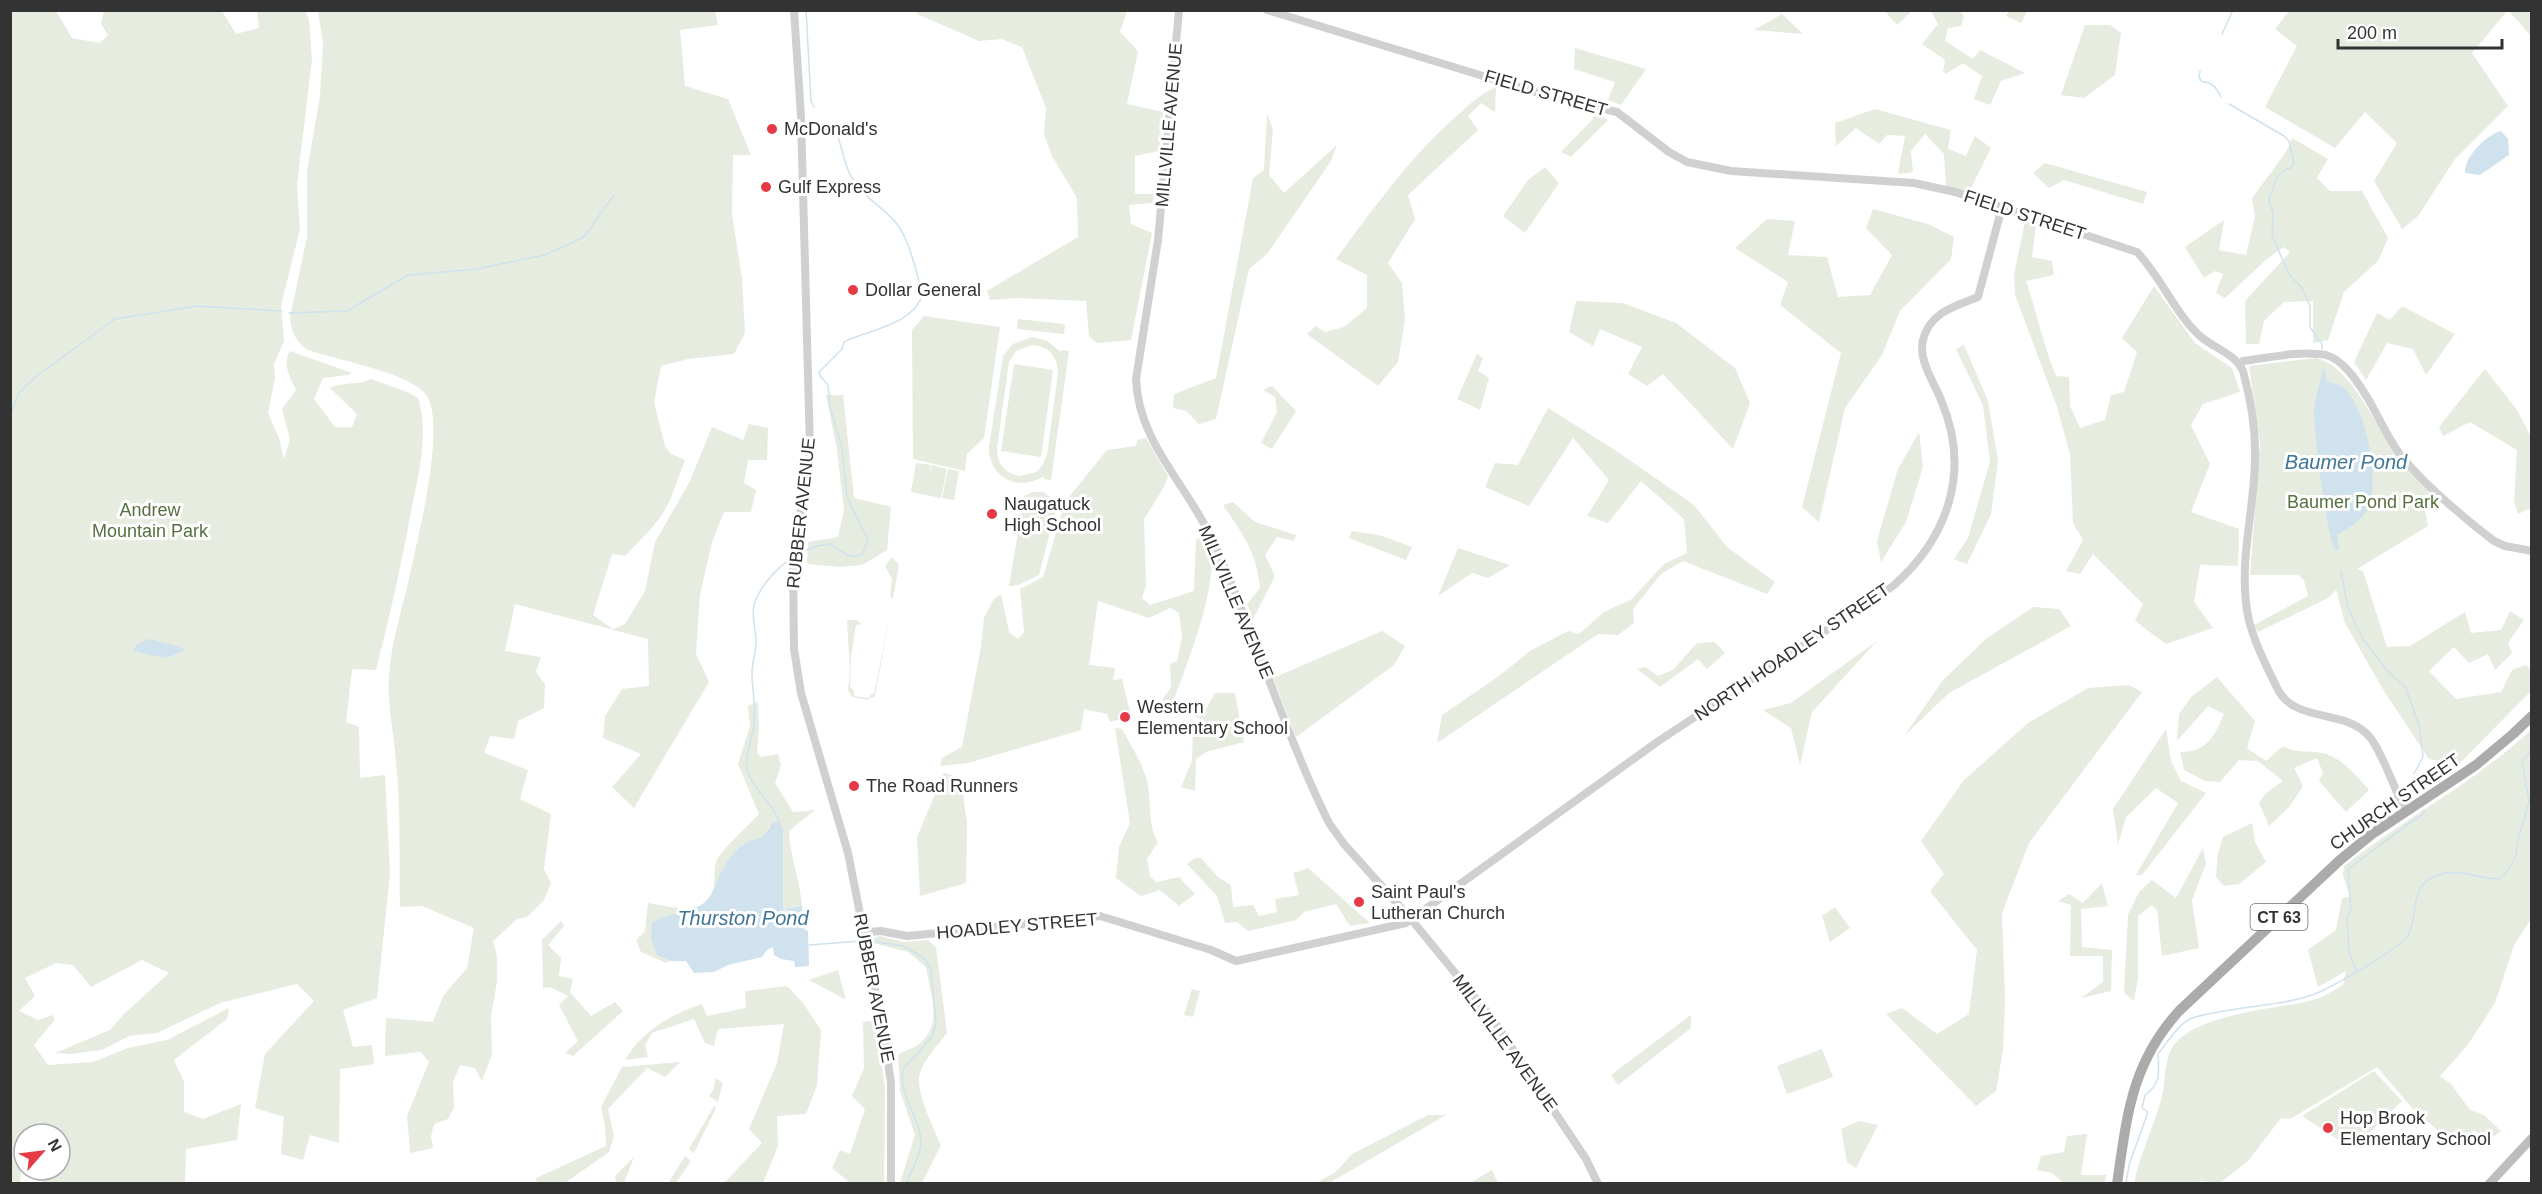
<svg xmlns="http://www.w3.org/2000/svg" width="2542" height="1194" viewBox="0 0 2542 1194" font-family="Arial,sans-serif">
  <rect width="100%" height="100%" fill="#fff"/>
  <g fill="#e6ecdf" fill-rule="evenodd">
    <path d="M10 11H56L72 38 100 43 108 35 101 24 104 11H222L236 34 259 28 257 11H305L309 20 312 59 297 185 300 229 281 306 284 341 274 364 275 378 268 413 279 438 284 459 290 439 282 409 296 390C290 377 282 364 290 351L352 373 348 375 323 378 314 399 335 427H352L357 414 330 388C344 381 358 386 371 379L405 391 418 398C429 433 419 472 412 507 402 562 390 616 376 670L352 669 346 722 359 727 360 778 385 775 390 874 377 998 343 1010 353 1047 372 1045 374 1064 340 1069 339 1143 310 1135 303 1160 281 1154 284 1117 255 1108 265 1054 314 1001 297 984 220 1003 157 1033 129 1036 102 1050 70 1054 55 1053 110 1030 125 1013 169 973 142 960 91 987 73 965 56 963 25 978 35 996 19 1011 38 1020 52 1015 55 1019 34 1045 48 1065 93 1062 128 1048 167 1040 229 1008 227 1019 174 1060 184 1082V1112L203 1119 241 1104 237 1140 186 1149 185 1183 43 1184 41 1170H60V1134H24L20 1183H11Z"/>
    <path d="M318 11H715L718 25 680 30 685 86 728 99 751 155H733L732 214 742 278 745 333 734 354 688 359 661 366 654 402 665 446 671 454 685 460 671 498 662 515 650 530 625 556 612 554 593 615 613 629 625 624 645 591 655 542 690 481 712 427 743 440 749 424 768 428 767 460H748L744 483 756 490 751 512H724L712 542 700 595 696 654 709 682 634 808 612 787 641 754 603 738 605 716 622 689 649 686 648 639 515 604 505 651 541 657 536 672 545 684 544 708 518 721 514 739 490 736 484 753 528 770 520 799 551 814 544 869 551 883 544 900 527 917 517 919 493 941 497 956V981L491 1017 492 1054 482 1081 475 1068 460 1065 453 1082 454 1108 448 1119 434 1124 431 1136 433 1148 410 1153 407 1116 429 1062 421 1052 385 1056 386 1018 433 1022 443 996 467 968 474 928 422 906 400 907C399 859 401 809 396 762 394 734 387 704 389 676 391 642 403 607 410 574 418 538 446 426 427 396 411 372 334 360 306 349 295 339 291 332 290 317L307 237V171L320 96 323 43Z"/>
    <polygon points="917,11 1127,11 1120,32 1138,51 1127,104 1163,112 1159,151 1135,156 1135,194 1156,194 1152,203 1129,205 1131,224 1152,233 1131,340 1097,343 1089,337 1086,301 1015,298 990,300 987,291 1078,237 1077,198 1052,156 1044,134 1046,108 1022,47 1001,39 979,41 917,14"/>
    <polygon points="1885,11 1912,11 1897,25"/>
    <polygon points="1931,11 1960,11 1964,16 1961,26 1948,28 1945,41 1973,59 1980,50 2025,73 2001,81 1990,105 1974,99 1982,76 1963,63 1946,74 1943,71 1945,60 1922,44 1938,24"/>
    <polygon points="2009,11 2009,10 2027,11 2021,23 2006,16"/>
    <polygon points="2289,11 2507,11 2472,53 2508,106 2455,159 2418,216 2402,229 2374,181 2397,143 2365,112 2335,148 2265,107 2297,46 2275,29"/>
    <polygon points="2509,11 2531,11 2531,36"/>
    <polygon points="1782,14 1803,34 1754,30"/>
    <polygon points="2085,25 2110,25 2121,33 2115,75 2084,98 2061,95"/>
    <polygon points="1575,48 1646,69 1621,105 1608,100 1615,82 1574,69"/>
    <path d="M1496 87 1495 112 1481 103 1468 116 1478 130 1408 195 1415 219 1388 263 1402 283 1405 320 1398 362 1378 386 1307 334 1316 326 1325 332 1344 327 1367 308V275L1336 259C1374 208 1411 155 1459 114 1471 103 1482 93 1496 87Z"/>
    <polygon points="1875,109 1951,130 1948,149 1966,156 1975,136 1991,148 1969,192 1946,187 1944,154 1925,134 1911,151 1913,172 1898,174 1905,136 1887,135 1879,144 1856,128 1836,146 1835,123"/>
    <polygon points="1595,112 1608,120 1571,157 1561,152 1592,120"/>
    <polygon points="1267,114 1273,129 1269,175 1284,193 1337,145 1331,161 1267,254 1249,269 1216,419 1199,424 1186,411 1173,408 1174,394 1216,378 1253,178 1264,170"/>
    <polygon points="2292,138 2328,159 2317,178 2330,191 2362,191 2388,238 2378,261 2344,292 2328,340 2313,343 2313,301 2284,302 2264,321 2259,344 2246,344 2245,301 2290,252 2284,247 2268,258 2225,298 2216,293 2223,274 2215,271 2204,278 2185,247 2224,220 2219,250 2246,255 2255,216 2252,198 2286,152"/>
    <polygon points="2045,163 2147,192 2143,204 2064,180 2049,188 2033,173"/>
    <polygon points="1545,167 1559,183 1525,233 1503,216 1528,180"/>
    <polygon points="1873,209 1928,224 1954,237 1951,259 1900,311 1882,355 1845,408 1819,522 1802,507 1841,353 1780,305 1788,282 1735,248 1767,219 1795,221 1788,255 1827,257 1838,297 1870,295 1892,255 1866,228"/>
    <path d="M2025 222 2036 225 2032 257 2052 261 2054 275 2026 281C2037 313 2043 345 2056 376L2069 377 2070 406 2080 428 2105 420 2111 395 2124 392 2137 352 2122 338 2154 286 2195 343 2232 368 2240 392 2203 404 2191 425 2210 464 2191 512 2239 529 2238 566 2200 565 2194 602 2213 628 2166 644 2135 621 2143 604 2093 554 2080 574 2066 571 2083 540 2073 523 2070 454 2057 407 2015 295 2014 274Z"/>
    <polygon points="1576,301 1623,303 1676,323 1735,368 1750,403 1733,449 1663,374 1647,386 1628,374 1642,347 1600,329 1593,346 1569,332"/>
    <polygon points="2402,306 2455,334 2426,375 2413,349 2387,343 2366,380 2354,362 2377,313 2390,320"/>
    <polygon points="924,316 1000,327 984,438 967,454 965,471 913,459 912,330"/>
    <polygon points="1018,319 1065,324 1064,334 1017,329"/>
    <path d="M1032 337 1047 341 1061 352V350L1069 351 1051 480 1044 479V476C1019 493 988 477 989 447L1003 356 1013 344ZM1032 345C1048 346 1058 356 1058 373L1047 455 1042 466 1036 472 1019 476C1004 473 997 463 997 448L1009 362 1016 351Z"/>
    <polygon points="1964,345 1988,401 1998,461 1991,514 1967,564 1954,559 1968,538 1990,462 1983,405 1956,349"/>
    <polygon points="1477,354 1483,358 1478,371 1489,378 1480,410 1457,399"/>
    <path d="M2316 358C2352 366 2378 431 2399 459 2409 472 2423 483 2435 495L2424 503 2428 526 2357 569 2363 571 2387 647 2410 646 2465 612 2471 633 2501 630 2510 611 2524 620 2508 643 2512 653 2495 670 2488 654 2469 663 2454 647 2429 671 2456 699 2501 692 2512 670 2526 665 2531 670V691L2459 764 2429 759 2384 691 2345 623 2336 590 2328 598 2258 632 2254 625 2308 596 2304 580 2298 575H2250L2260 443 2249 366Z"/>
    <polygon points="1014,364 1053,370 1041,457 1001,451"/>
    <polygon points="2485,369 2517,410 2531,437 2531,508 2518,514 2514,501 2517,450 2470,422 2443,436 2439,427"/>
    <polygon points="1272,386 1296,411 1272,449 1261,443 1277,412 1275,397 1263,390"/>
    <polygon points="826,395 843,395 854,498 891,507 887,550 862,565 840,567 807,564 808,542 838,537 844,510 837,450"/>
    <polygon points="1548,408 1615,450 1694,505 1727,547 1775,582 1767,594 1683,561 1661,574 1633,609 1634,623 1618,635 1598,634 1437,743 1442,715 1499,676 1530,651 1568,631 1579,634 1604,612 1632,599 1664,564 1687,553 1684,519 1641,481 1608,523 1587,516 1609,480 1573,438 1529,506 1485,487 1495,463 1518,465"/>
    <polygon points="1919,432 1923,467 1906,522 1881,562 1877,541 1898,469"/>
    <path d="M1146 438 1168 476 1164 487 1144 519 1146 586 1142 598 1150 605 1194 591 1196 540 1203 536C1206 541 1211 547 1211 553 1216 596 1184 670 1169 713L1161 711 1163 698 1171 688 1170 664 1177 661 1182 637 1179 613 1170 608 1149 618 1098 601 1089 665 1115 668 1113 680 1122 679 1131 716 1110 722 1107 714 1084 709 1081 730 968 763 940 766 942 758 962 747 981 647 984 618 994 599 1001 594 1009 632 1018 639 1024 632 1020 589 1043 577 1065 502 1107 450 1136 446 1137 440Z"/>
    <polygon points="916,463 931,465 929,477 932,465 947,469 941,498 911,492"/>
    <polygon points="948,469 959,471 954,500 942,498"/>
    <polygon points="1033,492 1043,492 1050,497 1051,503 1057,505 1039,575 1018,585 1009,586 1024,496"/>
    <path d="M1233 502 1255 522 1296 535 1294 541 1277 537 1265 555 1275 576 1253 619 1247 604 1260 588C1257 553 1243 534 1223 505Z"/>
    <polygon points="1352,531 1379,535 1412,547 1406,560 1349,538"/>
    <polygon points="1458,548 1510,565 1488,578 1472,573 1438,596"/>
    <polygon points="892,557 899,565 893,599 890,597 892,579 885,566"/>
    <polygon points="2033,607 2059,609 2071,626 1949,693 1904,736 1943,680 1986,639"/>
    <polygon points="890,615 875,696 867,700 852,697 848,690 850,671 847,620 857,620 861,624 856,625 851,656 850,688 854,690 854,696 869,698 871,694 874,694"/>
    <polygon points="1382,631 1405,646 1394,665 1296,737 1273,678"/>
    <polygon points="1877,641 1812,712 1800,765 1791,728 1763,710 1791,703"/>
    <polygon points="1715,642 1725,653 1707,669 1698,659 1660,687 1637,669 1645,667 1658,676 1673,670 1697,643"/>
    <path d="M2217 677 2255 721 2247 748 2266 761 2283 746C2295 753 2302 751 2316 752 2339 754 2355 774 2369 790L2346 812 2319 781 2323 773 2317 758 2294 768 2303 786 2290 806 2269 826 2259 803 2265 794 2283 781 2258 761 2239 760 2220 782 2205 781 2184 770 2180 752C2207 752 2214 737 2224 714L2208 706 2177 741 2179 714 2191 697Z"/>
    <polygon points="2129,685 2142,692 2029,843 2002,913 2005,999 2003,1050 1996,1091 1976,1106 1886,1014 1902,1008 1937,1034 1969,1014 1977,950 1930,891 1944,874 1921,841 1964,780 2028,723 2088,688"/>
    <polygon points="1215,693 1235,693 1244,742 1206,752 1196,759 1195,791 1181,787 1192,761 1193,730 1201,719 1184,713 1189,702 1205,711"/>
    <path d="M758 701 759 729 757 753 761 757 778 754 781 765 775 783 793 812 815 810 789 831C790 857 800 880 802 906L790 907 783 914V829L769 826 766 834 760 839H755L680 955 666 963 641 952 636 940 645 931 648 903C669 906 705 918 713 890 716 881 713 871 716 862 720 851 750 824 759 814L738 764 750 726 748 706Z"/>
    <path d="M1115 728 1122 729C1131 746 1142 762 1147 781 1152 801 1147 824 1158 842L1147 859 1150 877 1157 882 1179 877 1195 894 1179 906 1160 890 1141 896 1116 878 1119 847 1130 823Z"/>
    <polygon points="2166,729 2171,761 2181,781 2206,793 2142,875 2136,875 2178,803 2156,788 2126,817 2118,845 2113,809"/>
    <path d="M2531 730V919L2514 945 2495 1003 2467 1046 2440 1076 2451 1084 2470 1110 2484 1115 2501 1131 2487 1142 2475 1131 2449 1140 2413 1109 2377 1067 2290 1119 2281 1118 2248 1161 2220 1183 2199 1181 2197 1184 2134 1183C2140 1154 2153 1129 2161 1100 2166 1084 2163 1065 2171 1050 2188 1016 2270 1009 2306 1002L2322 997 2343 985 2346 971 2318 987 2308 950 2336 930 2342 898 2350 897 2343 875 2344 866C2405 818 2474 783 2531 730Z"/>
    <polygon points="944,773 961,778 967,824 966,883 920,896 917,837"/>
    <polygon points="2252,823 2255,842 2266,862 2239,884 2224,886 2216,877 2218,853 2223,837"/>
    <polygon points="2203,848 2206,864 2192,900 2199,948 2162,956 2157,910 2152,905 2138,916 2138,979 2134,1001 2124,993 2128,915 2139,892 2152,880 2176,898"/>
    <polygon points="1195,858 1201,858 1218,877 1231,885 1233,907 1253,905 1259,916 1277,912 1275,899 1299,895 1293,873 1308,868 1370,923 1350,926 1336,904 1304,912 1296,920 1248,931 1237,922 1225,923 1217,896 1187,864"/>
    <polygon points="2102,883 2108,906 2081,909 2082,947 2112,950 2111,991 2081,998 2103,982 2103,956 2070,956 2071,905 2058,901 2069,894 2083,903"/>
    <polygon points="1835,907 1850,928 1830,942 1822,916"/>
    <polygon points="561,921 564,926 548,945 561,958 559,976 573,979 570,992 591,1016 615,1002 623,1011 573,1056 565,1053 578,1041 559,1005 568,996 550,987 543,988 542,940"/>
    <path d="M880 936 904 942 928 940 936 947 947 1033C938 1045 925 1058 920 1073 914 1088 934 1130 941 1145L922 1183H900L915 1135 900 1091 898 1055C905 1050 913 1049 919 1044 944 1024 930 994 926 967L908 952 873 943V938Z"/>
    <polygon points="838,970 846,1000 809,980"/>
    <path d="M787 986 803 1003 821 1030 817 1085 806 1114 777 1116 778 1146 763 1183H724L762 1143 749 1129 777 1063 784 1024 718 1029 714 1046 705 1043 694 1019 652 1033 645 1045 648 1057 625 1060C642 1031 671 1014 702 1004L707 1016 746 1008 745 991Z"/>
    <polygon points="1192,989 1200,991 1193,1017 1184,1015"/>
    <polygon points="1691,1015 1691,1028 1618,1085 1611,1075"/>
    <polygon points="876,1020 885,1089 884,1183 846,1183 848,1181 832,1168 840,1150 850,1154 865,1109 852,1096 864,1068 863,1022"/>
    <polygon points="1822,1049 1833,1077 1787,1094 1777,1066"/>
    <polygon points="680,1062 665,1077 647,1068 608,1109 614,1136 609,1152 565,1183 537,1183 536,1178 606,1146 605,1126 601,1107 622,1067"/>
    <polygon points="2374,1071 2402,1101 2357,1145 2348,1146 2302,1116"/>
    <polygon points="715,1078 723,1083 718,1102 709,1096 714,1089"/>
    <polygon points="714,1106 716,1108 694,1153 689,1149"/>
    <polygon points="1428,1115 1446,1115 1329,1183 1316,1183 1336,1172 1352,1154"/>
    <polygon points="1859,1121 1878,1125 1856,1168 1847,1162 1841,1129"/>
    <polygon points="2087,1134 2081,1175 2106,1175 2105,1183 2064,1183 2052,1173 2037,1170 2041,1156 2064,1152 2067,1136"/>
    <polygon points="685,1156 691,1161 676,1183 668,1183"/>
    <polygon points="634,1157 624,1183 616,1183 615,1176"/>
    <polygon points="1492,1170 1498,1183 1470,1183"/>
  </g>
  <g fill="#cfe2ee">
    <path d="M2501 131 2508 139 2509 155 2480 175 2465 173C2464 157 2486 135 2501 131Z"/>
    <path d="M2324 367 2327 382C2333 383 2339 384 2344 388 2366 409 2381 480 2368 508 2362 520 2349 528 2337 535L2339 548 2336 551C2327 543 2314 431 2314 413 2314 404 2321 375 2324 367Z"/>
    <polygon points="148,639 178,646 186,650 166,658 133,651 136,645"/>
    <path d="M775 822H779L783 829V914H786L787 908 802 906 804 929 808 931 809 966 795 967 794 961 781 959 774 955 773 947 767 950 762 957 728 965 714 972 694 973 686 961H671L657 955 651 939 652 923C667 912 689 915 704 903 715 894 717 878 724 867 731 856 739 846 750 841 756 838 759 840 763 836 768 832 768 826 775 822Z"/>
  </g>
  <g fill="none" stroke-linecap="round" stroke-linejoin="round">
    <g stroke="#cfe2ee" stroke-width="1.5">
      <polyline points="806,10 811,101 814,107"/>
      <polyline points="2222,34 2233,10"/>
      <path d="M2200 71 2199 77 2202 82C2212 81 2217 89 2221 97"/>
      <polyline points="2229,104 2284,136 2289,141 2294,163 2291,168 2286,169 2278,176 2271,193 2269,201 2273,213 2272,236 2289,274 2302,288 2310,306 2310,327 2322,344 2322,349"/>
      <polyline points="289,313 347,311 408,275 476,269 545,255 584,237 614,195"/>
      <polyline points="10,415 19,393 34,378 115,319 197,306 282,311"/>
      <path d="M800 553 817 546 831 544C842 552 849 559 862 555L868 540 847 497 842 448 830 407 828 385 820 376 819 372 842 349 844 342C870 329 914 325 923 293 915 271 911 243 897 224 884 207 862 197 852 178 841 160 843 139 830 123"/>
      <polyline points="2341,572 2348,608 2364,641 2388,671 2406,688 2420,729 2423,757 2414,774"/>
      <path d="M779 823C776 807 754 790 748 773 743 757 753 739 754 723 756 707 752 689 752 673 752 662 756 652 756 641 756 629 751 617 754 605 759 588 776 568 791 559"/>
      <path d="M869 941 903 946 924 958 931 969 936 1024 932 1037 904 1068C896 1092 919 1115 921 1139 922 1153 911 1171 906 1184"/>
      <polyline points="809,945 861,941"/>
      <path d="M2356 970 2349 951 2348 934 2347 918 2351 910 2348 869C2373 851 2396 832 2422 815L2424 810"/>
      <path d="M2126 1184 2129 1165 2148 1112 2142 1108 2145 1095C2161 1084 2159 1072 2158 1054 2167 1043 2176 1027 2188 1020 2197 1015 2209 1014 2219 1012 2253 1005 2291 1005 2322 991 2339 982 2402 949 2409 933 2420 909 2407 884 2441 874 2461 869 2480 879 2500 879L2509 869 2516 856 2518 840 2529 801 2522 761 2532 749"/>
    </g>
    <g stroke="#d0d0d0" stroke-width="8">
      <polyline points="794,10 801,117 810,449 793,565 794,649 801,693 848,853 884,1035 891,1083 891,1184"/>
      <path d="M1179 10 1158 240 1136 379C1138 442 1188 486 1213 541 1255 633 1284 732 1329 823L1344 844 1411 919 1492 1018 1586 1159 1598 1184"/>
      <path d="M1267 10 1552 97 1617 112 1669 152 1687 162 1731 171 1914 183 1955 192 2137 252C2161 277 2174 312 2200 336 2213 348 2236 354 2243 371 2251 400 2256 431 2255 461 2254 513 2238 563 2248 616 2253 640 2266 665 2277 688 2294 723 2343 709 2367 734 2380 746 2396 793 2406 812"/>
      <path d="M2240 364 2243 361C2266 358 2304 350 2326 355 2344 360 2358 383 2367 397 2379 417 2388 439 2402 457 2425 485 2465 519 2494 541L2505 546 2532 551"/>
      <path d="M863 935 869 932 881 931 907 936 939 933 1100 916 1211 950 1236 961 1406 923 1657 742 1893 586C1949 537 1971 470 1941 400 1934 382 1918 360 1923 340 1929 313 1955 306 1978 297L2002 207"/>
    </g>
    <polyline stroke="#bdbdbd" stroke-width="9" points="2489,1184 2532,1138"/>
    <path stroke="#ababab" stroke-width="10" d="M2117 1184C2127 1116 2131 1064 2179 1011L2340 860 2372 834 2476 765 2513 734 2532 716"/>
  </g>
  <g fill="#e63946" stroke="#fff" stroke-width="2">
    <circle cx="772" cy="129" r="6"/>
    <circle cx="766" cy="187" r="6"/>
    <circle cx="853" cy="290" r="6"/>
    <circle cx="992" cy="514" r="6"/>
    <circle cx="1125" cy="717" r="6"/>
    <circle cx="854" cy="786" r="6"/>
    <circle cx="1359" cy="902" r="6"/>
    <circle cx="2328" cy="1128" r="6"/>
  </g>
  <g text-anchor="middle" stroke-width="6" stroke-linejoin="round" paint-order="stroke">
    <rect fill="#fff" stroke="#707070" stroke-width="1.5" x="2250.5" y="904" width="57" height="26" rx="4.5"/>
    <g font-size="16" font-weight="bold" fill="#333">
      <text x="2279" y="923">CT 63</text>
    </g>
    <g font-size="18" fill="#333" stroke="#fff">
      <text transform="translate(1546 93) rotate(16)" y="6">FIELD STREET</text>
      <text transform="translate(1169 125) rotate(-85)" y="6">MILLVILLE AVENUE</text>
      <text transform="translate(2025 215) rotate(18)" y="6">FIELD STREET</text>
      <text transform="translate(801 513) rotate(-84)" y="6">RUBBER AVENUE</text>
      <text transform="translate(1236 602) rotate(67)" y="6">MILLVILLE AVENUE</text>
      <text transform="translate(1792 652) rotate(-34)" y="6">NORTH HOADLEY STREET</text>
      <text transform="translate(2395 802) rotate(-35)" y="6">CHURCH STREET</text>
      <text transform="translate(1017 926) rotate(-5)" y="6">HOADLEY STREET</text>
      <text transform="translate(874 988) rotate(79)" y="6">RUBBER AVENUE</text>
      <text transform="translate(1505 1043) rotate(54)" y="6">MILLVILLE AVENUE</text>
    </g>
    <g font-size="18" fill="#333" stroke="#fff" text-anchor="start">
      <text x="784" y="135">McDonald's</text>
      <text x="778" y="193">Gulf Express</text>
      <text x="865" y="296">Dollar General</text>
      <text x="1004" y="510">Naugatuck<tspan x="1004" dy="21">High School</tspan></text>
      <text x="1137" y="713">Western<tspan x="1137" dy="21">Elementary School</tspan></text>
      <text x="866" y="792">The Road Runners</text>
      <text x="1371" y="898">Saint Paul's<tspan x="1371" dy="21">Lutheran Church</tspan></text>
      <text x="2340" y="1124">Hop Brook<tspan x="2340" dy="21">Elementary School</tspan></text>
    </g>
    <g font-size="18" fill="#56703f" stroke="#fff">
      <text x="2363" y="508">Baumer Pond Park</text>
      <text x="150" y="516">Andrew<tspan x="150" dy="21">Mountain Park</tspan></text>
    </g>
    <g font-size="20" font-style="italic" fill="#3f7597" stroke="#fff">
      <text x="2346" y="469">Baumer Pond</text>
      <text x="743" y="925">Thurston Pond</text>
    </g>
  </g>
  <rect width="2542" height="1194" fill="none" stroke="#333333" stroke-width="24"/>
  <g transform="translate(42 1152) rotate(62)"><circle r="28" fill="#ffffff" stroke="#adadad" stroke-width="1.5"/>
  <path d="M0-4.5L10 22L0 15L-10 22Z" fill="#e63946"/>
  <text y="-9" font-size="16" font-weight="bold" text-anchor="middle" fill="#333333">N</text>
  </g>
  <path d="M2338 39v9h164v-9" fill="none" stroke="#333333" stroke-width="3"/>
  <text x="2347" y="39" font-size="18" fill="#333333" stroke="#ffffff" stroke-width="4.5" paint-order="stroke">200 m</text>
</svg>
